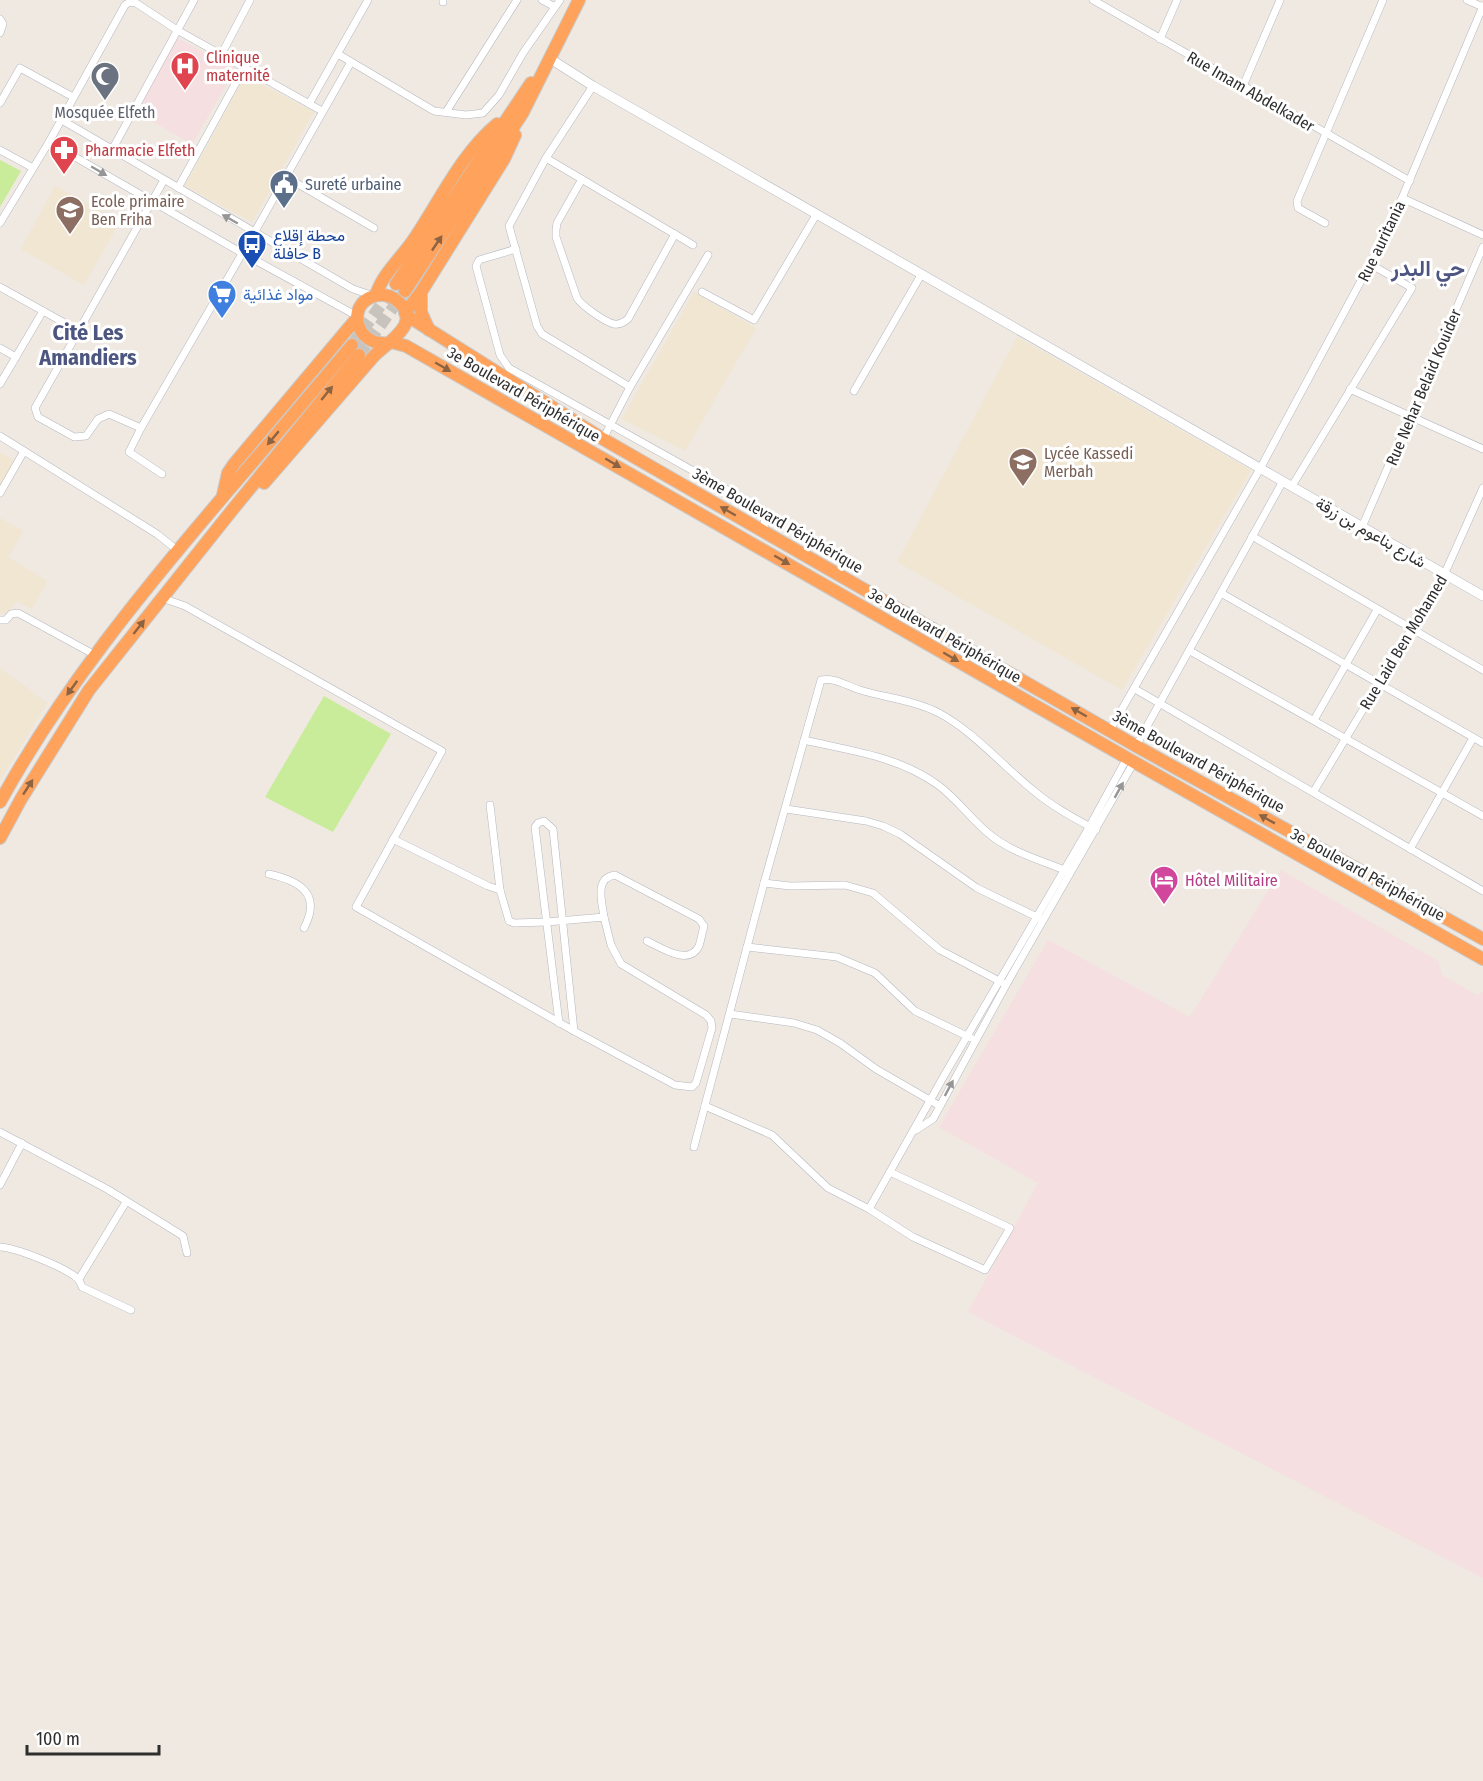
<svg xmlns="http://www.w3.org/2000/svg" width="1483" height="1781" viewBox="0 0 1483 1781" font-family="'Fira Sans Condensed',Vazirmatn,sans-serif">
  <rect width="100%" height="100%" fill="#efe9e1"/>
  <g fill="#f0e6d1">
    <polygon points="245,76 314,112 252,222 185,186"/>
    <polygon points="55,186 120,221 84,285 21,249"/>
    <polygon points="694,292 756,328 685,451 622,419"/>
    <polygon points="1017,337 1251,470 1122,690 897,562"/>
    <polygon points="0,452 15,461 0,487"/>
    <polygon points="0,518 23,531 8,557 47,581 32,609 16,601 6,615 0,612"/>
    <polygon points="0,668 47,703 0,781"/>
  </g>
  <g fill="#f5dfe0">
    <polygon points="176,37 235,70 192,144 135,112"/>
    <polygon points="1281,870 1438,961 1442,975 1477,995 1483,992 1483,1578 968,1312 1038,1183 939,1127 1048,940 1190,1017"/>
  </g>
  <g fill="#c9ec9a">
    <polygon points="0,160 21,171 0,207"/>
    <polygon points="324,696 391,734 333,832 265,797"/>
  </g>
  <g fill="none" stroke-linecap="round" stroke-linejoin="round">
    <g stroke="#c8c4bd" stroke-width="12" stroke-dasharray="12 6" stroke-linecap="butt">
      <polyline points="352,345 396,284"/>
      <polyline points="359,355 405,291"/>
    </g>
    <g stroke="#b4b7c1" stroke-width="8">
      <g id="street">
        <polyline points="542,0 555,7"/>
        <polyline points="1093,0 1410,181"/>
        <polyline points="1467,0 1483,7"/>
        <polyline points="443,2 443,0"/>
        <polyline points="0,19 3,24 0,33"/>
        <polyline points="1160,39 1177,0"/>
        <polyline points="338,54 434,111 466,115 483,113 499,95 523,53 560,0"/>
        <polyline points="221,55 250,0"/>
        <polyline points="593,86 546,158 509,226 537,326 542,334 630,387"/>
        <polyline points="1243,86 1280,0"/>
        <polyline points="0,103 20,68 73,97"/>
        <polyline points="309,104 368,0"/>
        <polyline points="446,112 517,0"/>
        <polyline points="60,119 353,289 374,296"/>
        <polyline points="49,142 242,253 357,316"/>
        <polyline points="0,150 33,168"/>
        <polyline points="112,150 194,0"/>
        <polyline points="546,158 693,245"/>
        <polyline points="286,177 374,228"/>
        <path d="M582 179 557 223 556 230V237L577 298C582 306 605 322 614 324 620 325 624 322 628 319L675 234"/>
        <polyline points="178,188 244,68"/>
        <polyline points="1402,198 1483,235"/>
        <polyline points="0,223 49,142 125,5 130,2 136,3 177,30 322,111"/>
        <polyline points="1325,223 1298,208 1297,201 1383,0"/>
        <polyline points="516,249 479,260 476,266 500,355 509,368 765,511 764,531"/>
        <polyline points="0,287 79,331"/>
        <polyline points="702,292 754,320 816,215"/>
        <polyline points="0,348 16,357"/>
        <polyline points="0,384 43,311"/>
        <polyline points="1350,389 1483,449"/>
        <polyline points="854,391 921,275"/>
        <polyline points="141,428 109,414 98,419 86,436 74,437 38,417 35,408 164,180"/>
        <polyline points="0,436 157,534 177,550"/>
        <polyline points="603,439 630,387 708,255"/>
        <polyline points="162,474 129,452 141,428 254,233 351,62"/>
        <polyline points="1292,486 1412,288 1370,264"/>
        <polyline points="0,493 24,451"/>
        <polyline points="1362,527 1483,247"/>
        <polyline points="1252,536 1483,670"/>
        <polyline points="1221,593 1483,743"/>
        <polyline points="162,598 185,606 442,751 356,907 574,1031 675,1085 692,1087 696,1083 712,1028 711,1021 706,1015 621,964 611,945 604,917 547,922 514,923 509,921 500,890 490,805"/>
        <polyline points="0,620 6,620 11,614 18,613 95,655"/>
        <polyline points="1190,651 1483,816"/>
        <polyline points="1135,689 1483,891"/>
        <polyline points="1314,720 1377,610"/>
        <polyline points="1110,730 1261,467 1370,264 1402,198 1483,6"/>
        <path d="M804 740C851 751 898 756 938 785 957 799 970 818 988 833 1010 852 1040 860 1067 871"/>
        <polyline points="1136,746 1283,481"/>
        <polyline points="1314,791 1444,575 1483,488"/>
        <polyline points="786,809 866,821 883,826 900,834 977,888 1041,919"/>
        <polyline points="393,839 488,886 500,890"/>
        <polyline points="1410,849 1473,738"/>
        <path d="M269 874C300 881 322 894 304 928"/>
        <polyline points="764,883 790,886 845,885 873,893 940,950 1003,983"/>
        <path d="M604 917C602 902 594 878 615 875L699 919 704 926C702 933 701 940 699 946 689 967 660 947 647 941"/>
        <polyline points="747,947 837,957 875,973 915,1011 971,1038"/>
        <polyline points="730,1014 794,1023 817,1030 840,1043 876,1069 940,1106"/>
        <polyline points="559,1023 535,827 538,823 544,821 553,829 574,1031"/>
        <polyline points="705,1106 772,1135 828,1188 869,1209 913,1237 985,1270 1010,1228 890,1172"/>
        <polyline points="916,1130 933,1119 1006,985 1134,762"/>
        <polyline points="0,1132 107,1189 183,1236 187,1253"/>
        <path d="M694 1147 764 883 821 680C835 677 847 686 860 690 886 698 914 700 939 713 973 731 1004 767 1034 791 1053 807 1074 818 1096 830"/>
        <polyline points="0,1185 22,1143"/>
        <polyline points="869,1209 945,1074 1087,831 1127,758"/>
        <path d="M0 1247C17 1248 64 1267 77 1278 79 1280 81 1284 82 1287L131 1310"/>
        <polyline points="79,1279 126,1202"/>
      </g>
    </g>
    <g stroke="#b4b7c1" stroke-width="10">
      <polyline id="secondary" points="549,58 593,86 1483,596"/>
    </g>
    <g stroke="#c9c9c9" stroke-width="14">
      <g id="highway">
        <polyline points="396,284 531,83"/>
        <polyline points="405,291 522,114 579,0"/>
        <polyline points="421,293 421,312 429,330"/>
        <path d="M376 295C382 275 400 259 412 242 439 203 460 155 497 124"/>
        <polyline points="405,313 421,292 504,159 515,135"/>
        <polyline points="406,315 603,439 1136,746 1483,939"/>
        <polyline points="391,342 406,346 1134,762 1483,959"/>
        <path d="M264 483 373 357C386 343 426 322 396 300 390 295 382 294 374 296 345 305 356 347 388 343"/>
        <polyline points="223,495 228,473 234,464 357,318"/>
        <path d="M0 802C61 691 141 593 222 498 266 447 309 396 352 345"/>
        <polyline points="0,838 21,799 89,690 233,509 359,355"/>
      </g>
    </g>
    <use href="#street" stroke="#fff" stroke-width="7"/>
    <use href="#secondary" stroke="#fff" stroke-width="9"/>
    <use href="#highway" stroke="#ffa35c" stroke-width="12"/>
  </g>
  <defs><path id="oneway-solid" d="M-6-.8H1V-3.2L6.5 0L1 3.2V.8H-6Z" transform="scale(1.5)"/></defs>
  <g fill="#969696">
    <use href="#oneway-solid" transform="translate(99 171) rotate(30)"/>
    <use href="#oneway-solid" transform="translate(230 219) rotate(-150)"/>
    <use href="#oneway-solid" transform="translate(1119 790) rotate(-61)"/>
    <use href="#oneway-solid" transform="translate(949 1088) rotate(-62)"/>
  </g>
  <g fill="#8c6343">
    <use href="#oneway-solid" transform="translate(437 243) rotate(-56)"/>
    <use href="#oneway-solid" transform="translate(443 367) rotate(30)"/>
    <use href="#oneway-solid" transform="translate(327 393) rotate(-51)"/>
    <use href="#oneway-solid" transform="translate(273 438) rotate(130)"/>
    <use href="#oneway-solid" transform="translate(613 463) rotate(30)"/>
    <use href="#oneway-solid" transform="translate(728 511) rotate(-150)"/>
    <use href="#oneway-solid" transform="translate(782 560) rotate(30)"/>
    <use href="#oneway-solid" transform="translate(139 627) rotate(-52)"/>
    <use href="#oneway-solid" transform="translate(951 657) rotate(30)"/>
    <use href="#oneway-solid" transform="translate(72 688) rotate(126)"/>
    <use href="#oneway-solid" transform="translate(1079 712) rotate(-150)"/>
    <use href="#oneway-solid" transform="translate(28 787) rotate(-57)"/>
    <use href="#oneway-solid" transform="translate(1267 819) rotate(-151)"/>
  </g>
  <defs>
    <g id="hospital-pin" transform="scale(1.5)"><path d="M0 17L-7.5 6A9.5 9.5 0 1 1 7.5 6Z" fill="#e0444e" stroke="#fff"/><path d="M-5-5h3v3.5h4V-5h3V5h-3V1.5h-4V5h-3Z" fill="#fff"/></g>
    <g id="mosque-pin" transform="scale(1.5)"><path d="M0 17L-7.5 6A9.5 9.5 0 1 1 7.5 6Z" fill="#6b7280" stroke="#fff"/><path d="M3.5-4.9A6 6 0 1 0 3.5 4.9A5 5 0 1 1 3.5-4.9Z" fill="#fff"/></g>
    <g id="pharmacy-pin" transform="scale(1.5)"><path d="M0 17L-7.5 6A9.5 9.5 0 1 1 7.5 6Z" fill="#e0444e" stroke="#fff"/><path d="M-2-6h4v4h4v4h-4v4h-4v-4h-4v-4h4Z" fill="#fff"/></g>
    <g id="civic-pin" transform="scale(1.5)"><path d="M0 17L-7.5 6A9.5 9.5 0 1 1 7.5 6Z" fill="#5c6f8a" stroke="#fff"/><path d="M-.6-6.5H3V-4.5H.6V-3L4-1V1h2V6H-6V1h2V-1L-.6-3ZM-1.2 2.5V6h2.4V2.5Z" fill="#fff"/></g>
    <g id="school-pin" transform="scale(1.5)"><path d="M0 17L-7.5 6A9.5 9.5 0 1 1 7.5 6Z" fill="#8d6e63" stroke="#fff"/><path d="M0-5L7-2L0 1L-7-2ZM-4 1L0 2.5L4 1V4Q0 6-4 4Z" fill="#fff"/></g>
    <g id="bus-pin" transform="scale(1.5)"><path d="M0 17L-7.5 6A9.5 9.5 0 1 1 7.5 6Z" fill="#1a4fb4" stroke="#fff"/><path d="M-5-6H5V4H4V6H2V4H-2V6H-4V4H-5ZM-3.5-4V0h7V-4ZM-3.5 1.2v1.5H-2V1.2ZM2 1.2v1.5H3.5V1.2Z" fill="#fff"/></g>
    <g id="supermarket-pin" transform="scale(1.5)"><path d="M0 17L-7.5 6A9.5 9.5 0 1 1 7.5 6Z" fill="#3f7fe0" stroke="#fff"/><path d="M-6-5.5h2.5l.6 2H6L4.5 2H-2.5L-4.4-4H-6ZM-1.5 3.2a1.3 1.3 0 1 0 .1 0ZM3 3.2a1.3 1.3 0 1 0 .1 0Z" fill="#fff"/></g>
    <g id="hotel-pin" transform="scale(1.5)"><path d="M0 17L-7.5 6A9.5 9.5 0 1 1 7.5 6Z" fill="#d1479c" stroke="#fff"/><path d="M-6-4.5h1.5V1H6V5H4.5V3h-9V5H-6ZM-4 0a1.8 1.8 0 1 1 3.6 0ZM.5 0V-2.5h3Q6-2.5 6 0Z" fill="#fff"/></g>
  </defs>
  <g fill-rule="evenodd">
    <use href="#hospital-pin" x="185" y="66"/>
    <use href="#mosque-pin" x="105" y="76"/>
    <use href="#pharmacy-pin" x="64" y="150"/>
    <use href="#civic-pin" x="284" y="184"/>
    <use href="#school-pin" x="70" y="210"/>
    <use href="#bus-pin" x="252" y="244"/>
    <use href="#supermarket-pin" x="222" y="294"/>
    <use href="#school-pin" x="1023" y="462"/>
    <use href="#hotel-pin" x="1164" y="880"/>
  </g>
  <g text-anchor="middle" stroke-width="6" stroke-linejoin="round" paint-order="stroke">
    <g font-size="16" fill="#be3a42" stroke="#fff" text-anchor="start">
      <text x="206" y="63">Clinique<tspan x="206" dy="18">maternité</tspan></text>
      <text x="85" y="156">Pharmacie Elfeth</text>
    </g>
    <g font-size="16" fill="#2e2e2e" stroke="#fff">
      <text transform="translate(1251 91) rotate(30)" y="6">Rue Imam Abdelkader</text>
      <text transform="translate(1381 241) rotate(-64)" y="6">Rue auritania</text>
      <text transform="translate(1423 387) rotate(-67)" y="6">Rue Nehar Belaid Kouider</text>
      <text transform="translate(524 394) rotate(30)" y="6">3e Boulevard Périphérique</text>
      <text transform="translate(778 520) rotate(30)" y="6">3ème Boulevard Périphérique</text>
      <text transform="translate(1371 532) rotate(30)" y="6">شارع بناعوم بن زرقة</text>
      <text transform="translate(945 635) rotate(30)" y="6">3e Boulevard Périphérique</text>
      <text transform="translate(1403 642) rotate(-59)" y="6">Rue Laid Ben Mohamed</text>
      <text transform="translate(1199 761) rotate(29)" y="6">3ème Boulevard Périphérique</text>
      <text transform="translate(1368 874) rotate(29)" y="6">3e Boulevard Périphérique</text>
    </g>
    <g font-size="16" fill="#5b616d" stroke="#fff">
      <text x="105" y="118">Mosquée Elfeth</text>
    </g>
    <g font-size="16" fill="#4e5e75" stroke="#fff" text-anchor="start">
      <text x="305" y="190">Sureté urbaine</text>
    </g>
    <g font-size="16" fill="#785e54" stroke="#fff" text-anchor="start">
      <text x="91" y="207">Ecole primaire<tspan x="91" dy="18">Ben Friha</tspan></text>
      <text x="1044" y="459">Lycée Kassedi<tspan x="1044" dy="18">Merbah</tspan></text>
    </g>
    <g font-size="16" fill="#164399" stroke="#fff" text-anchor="start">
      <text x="273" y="241">محطة إقلاع<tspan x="273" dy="18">حافلة B</tspan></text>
    </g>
    <g font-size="16" fill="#366cbe" stroke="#fff" text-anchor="start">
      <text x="243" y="300">مواد غذائية</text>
    </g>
    <g font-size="16" fill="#b23c85" stroke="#fff" text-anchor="start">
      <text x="1185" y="886">Hôtel Militaire</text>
    </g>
    <g font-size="22" font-weight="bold" fill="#4d5680" stroke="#fff">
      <text x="1428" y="276">حي البدر</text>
      <text x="88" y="340">Cité Les<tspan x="88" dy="25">Amandiers</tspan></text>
    </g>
  </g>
  <path d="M27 1745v9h132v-9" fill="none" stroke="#2e2e2e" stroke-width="3"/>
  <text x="36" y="1745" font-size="18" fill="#2e2e2e" stroke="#ffffff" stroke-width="4.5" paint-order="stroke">100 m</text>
</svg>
